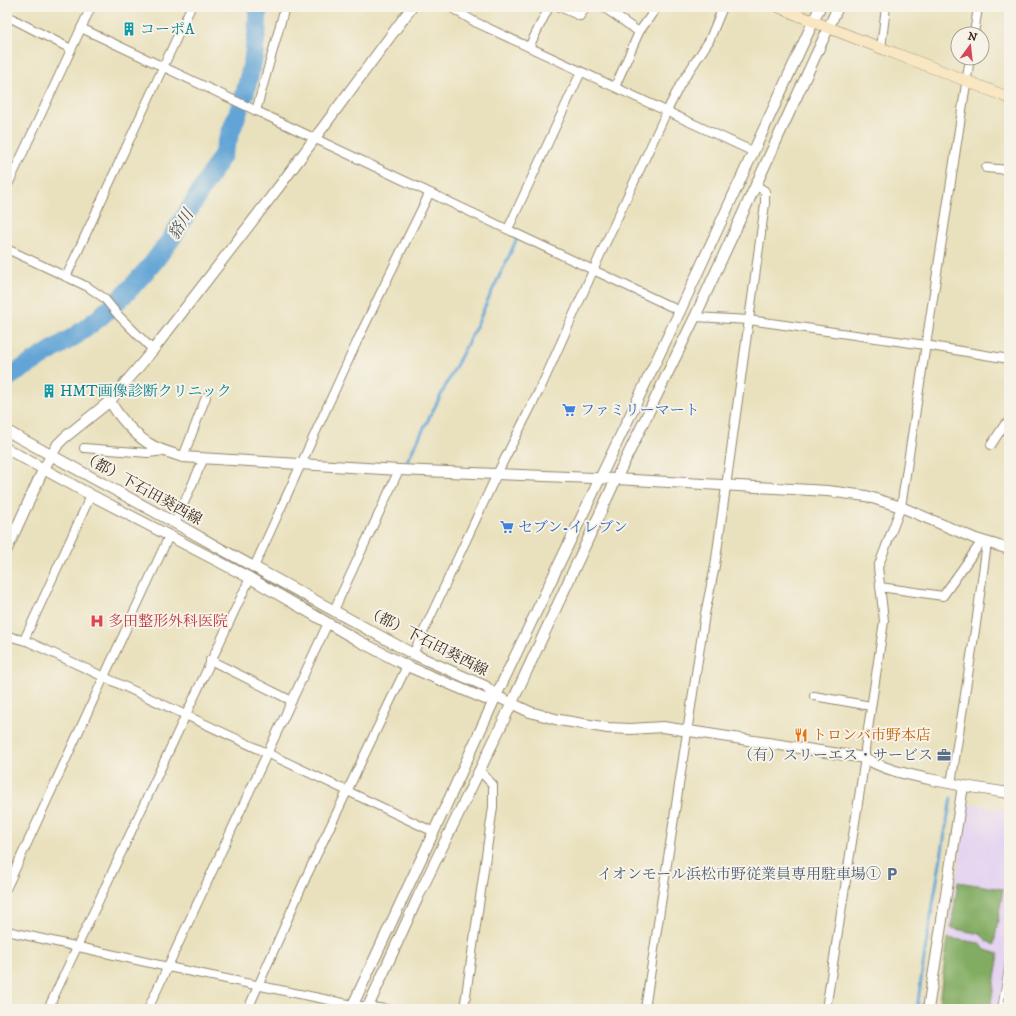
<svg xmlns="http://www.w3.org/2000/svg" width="1016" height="1016" viewBox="0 0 1016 1016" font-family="'IM FELL DW Pica','Noto Serif JP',serif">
  <rect width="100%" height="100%" fill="#f7f3e8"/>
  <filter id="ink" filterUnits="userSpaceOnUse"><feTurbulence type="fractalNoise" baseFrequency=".025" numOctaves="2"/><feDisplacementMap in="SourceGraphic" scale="8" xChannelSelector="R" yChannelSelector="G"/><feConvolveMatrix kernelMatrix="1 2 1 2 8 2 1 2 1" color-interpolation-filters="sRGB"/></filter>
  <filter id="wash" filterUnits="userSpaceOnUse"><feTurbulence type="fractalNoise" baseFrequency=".012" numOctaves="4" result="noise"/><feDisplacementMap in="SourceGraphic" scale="16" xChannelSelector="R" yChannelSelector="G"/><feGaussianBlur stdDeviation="0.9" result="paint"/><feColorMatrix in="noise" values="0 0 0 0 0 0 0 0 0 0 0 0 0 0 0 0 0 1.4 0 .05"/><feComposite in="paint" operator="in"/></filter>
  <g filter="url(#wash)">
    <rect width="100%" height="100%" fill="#e9e1bd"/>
    <polygon fill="#e4d3f1" points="968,803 1009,811 1009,1009 937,1009"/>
    <g fill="#82ac62" stroke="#5e6b40">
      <polygon points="958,882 1003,889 994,945 987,941 980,934 951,928"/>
      <polygon points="948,938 980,943 985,950 999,954 990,1009 938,1009"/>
    </g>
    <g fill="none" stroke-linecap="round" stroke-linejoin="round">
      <g stroke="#62a4d6" stroke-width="3">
        <path d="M407 461 479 321C490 292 506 265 518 236"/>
        <polyline points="917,1009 925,951 951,798"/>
      </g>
      <polyline stroke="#62a4d6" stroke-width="19" points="7,378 75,336 99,318 128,291 153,263 171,239 222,156 245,93 253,60 257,30 258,7"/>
    </g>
  </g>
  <g filter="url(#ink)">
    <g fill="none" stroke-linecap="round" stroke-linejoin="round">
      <g stroke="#92866e" stroke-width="5.5">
        <polyline id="service" points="1000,1009 1009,955"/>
      </g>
      <g stroke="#92866e" stroke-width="10">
        <g id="minor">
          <polyline points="450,7 475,22 754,152"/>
          <polyline points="560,7 580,16 586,7"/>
          <polyline points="603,7 639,32"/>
          <polyline points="7,16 71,49"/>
          <polyline points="81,28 680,311"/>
          <polyline points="974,34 978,7"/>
          <polyline points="529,47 549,7"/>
          <polyline points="881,48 886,7"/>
          <polyline points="615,87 639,32 657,7"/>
          <polyline points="256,111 285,7"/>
          <polyline points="986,168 1009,170"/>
          <polyline points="7,187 91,7"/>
          <polyline points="508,229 581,72"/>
          <polyline points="7,249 88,287 104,298 119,316 153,350"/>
          <polyline points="66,277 191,7"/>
          <polyline points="695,317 749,320 925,345 1009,359"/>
          <polyline points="991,445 1005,424 1009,425"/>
          <polyline points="84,448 148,453 165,451"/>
          <polyline points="183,457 206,397"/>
          <polyline points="175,523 204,458"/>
          <polyline points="254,567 360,335 429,194"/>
          <polyline points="880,587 943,596 982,541"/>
          <polyline points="334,610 399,470"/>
          <polyline points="8,636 29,642 267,753 434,832"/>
          <polyline points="24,640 91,495"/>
          <polyline points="413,654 497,474 542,385 601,253 667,111 680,85 709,41 723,7"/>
          <polyline points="210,660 292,701"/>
          <polyline points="814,696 871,706"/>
          <polyline points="951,784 976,624 987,543"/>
          <polyline points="7,887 169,536"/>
          <polyline points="7,931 168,967 353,1005 387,1009"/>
          <polyline points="48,1009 250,578"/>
          <polyline points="148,1009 328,623"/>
          <polyline points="248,1009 307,875 407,666"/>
          <polyline points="464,1009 493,807 493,785 479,770"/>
          <polyline points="645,1009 705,614 715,566 765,204 765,191 755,185"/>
          <polyline points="826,1009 865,758 865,749 884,621 878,567 901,507 970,58"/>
        </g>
      </g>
      <g stroke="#92866e" stroke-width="12">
        <g id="tertiary">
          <path d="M110 401C118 416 134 434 148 443 158 450 171 453 183 457L399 470 616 479 828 491 866 496 901 507 976 539 1009 549"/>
          <path d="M7 431 175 523 221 549 413 654 485 686 496 696 530 712 559 720 608 728 630 729 663 727 865 758C885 770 906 774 929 779 956 785 982 789 1009 793"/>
          <polyline points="7,449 91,495 250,578 357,640 407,666 485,699 496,696"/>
          <polyline points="7,549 43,470 58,444 64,438 110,401 153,350 281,184 412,7"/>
          <polyline points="7,635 8,636"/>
          <polyline points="351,1009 450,797 496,696 680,311 820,7"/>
          <polyline points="367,1009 418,897 503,722 616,479 695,317 838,7"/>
          <polyline points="928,1009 963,786"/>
        </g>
      </g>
      <g stroke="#92866e" stroke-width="12">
        <path id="secondary" d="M779 7C854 40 933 66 1009 98"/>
      </g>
      <use href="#service" stroke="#fff" stroke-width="4"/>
      <use href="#minor" stroke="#fff" stroke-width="8"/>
      <use href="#tertiary" stroke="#fff" stroke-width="10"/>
      <use href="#secondary" stroke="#f9e7c3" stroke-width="11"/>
    </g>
  </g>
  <defs>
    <g id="building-bare" transform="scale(1.08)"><path d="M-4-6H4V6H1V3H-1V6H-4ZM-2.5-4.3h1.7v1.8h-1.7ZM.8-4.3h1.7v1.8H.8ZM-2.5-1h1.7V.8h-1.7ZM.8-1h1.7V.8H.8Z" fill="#0f9aa8" stroke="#f7f3e8" stroke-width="2.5" paint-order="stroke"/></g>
    <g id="supermarket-bare" transform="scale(1.08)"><path d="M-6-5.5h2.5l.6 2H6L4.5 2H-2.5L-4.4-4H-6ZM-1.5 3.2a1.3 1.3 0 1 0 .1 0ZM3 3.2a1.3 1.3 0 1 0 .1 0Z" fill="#3f7fe0" stroke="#f7f3e8" stroke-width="2.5" paint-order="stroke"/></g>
    <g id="hospital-bare" transform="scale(1.08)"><path d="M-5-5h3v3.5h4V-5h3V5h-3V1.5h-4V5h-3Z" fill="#e0444e" stroke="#f7f3e8" stroke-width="2.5" paint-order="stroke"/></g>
    <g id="restaurant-bare" transform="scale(1.08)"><path d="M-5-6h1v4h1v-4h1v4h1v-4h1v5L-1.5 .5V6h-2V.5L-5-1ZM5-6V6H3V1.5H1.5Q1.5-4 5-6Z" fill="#e8710a" stroke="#f7f3e8" stroke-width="2.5" paint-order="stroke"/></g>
    <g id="office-bare" transform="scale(1.08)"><path d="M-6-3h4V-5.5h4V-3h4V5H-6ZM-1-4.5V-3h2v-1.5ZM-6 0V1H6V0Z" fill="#5c6f8a" stroke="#f7f3e8" stroke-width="2.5" paint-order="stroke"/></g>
    <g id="parking-bare" transform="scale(1.08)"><path d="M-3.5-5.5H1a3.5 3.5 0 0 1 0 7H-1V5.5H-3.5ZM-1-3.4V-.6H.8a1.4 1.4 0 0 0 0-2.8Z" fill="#5c6f8a" stroke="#f7f3e8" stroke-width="2.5" paint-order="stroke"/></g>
  </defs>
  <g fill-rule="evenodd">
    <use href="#building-bare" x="129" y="29"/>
    <use href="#building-bare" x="49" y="391"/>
    <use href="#supermarket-bare" x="569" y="410"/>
    <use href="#supermarket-bare" x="507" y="527"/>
    <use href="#hospital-bare" x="97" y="621"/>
    <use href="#restaurant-bare" x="801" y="735"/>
    <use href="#office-bare" x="944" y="755"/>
    <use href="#parking-bare" x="892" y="874"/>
  </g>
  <g text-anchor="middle" stroke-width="4" stroke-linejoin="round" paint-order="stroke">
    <g font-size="15" fill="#0d838f" stroke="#f7f3e8" text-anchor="start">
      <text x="140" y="34">コーポA</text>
      <text x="60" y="396">HMT画像診断クリニック</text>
    </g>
    <g font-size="15" fill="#366cbe" stroke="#f7f3e8" text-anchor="start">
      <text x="580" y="415">ファミリーマート</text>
      <text x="518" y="532">セブン-イレブン</text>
    </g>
    <g font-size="15" fill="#3b2a1e" stroke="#f7f3e8">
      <text transform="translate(142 488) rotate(29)" y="5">（都）下石田葵西線</text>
      <text transform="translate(427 641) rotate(27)" y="5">（都）下石田葵西線</text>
    </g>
    <g font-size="15" fill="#be3a42" stroke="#f7f3e8" text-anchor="start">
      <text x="108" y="626">多田整形外科医院</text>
    </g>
    <g font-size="15" fill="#c56008" stroke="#f7f3e8" text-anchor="start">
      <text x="812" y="740">トロンバ市野本店</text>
    </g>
    <g font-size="15" fill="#4e5e75" stroke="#f7f3e8" text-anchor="end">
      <text x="933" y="760">（有）スリーエス・サービス</text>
      <text x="881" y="879">イオンモール浜松市野従業員専用駐車場①</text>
    </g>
    <g font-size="16" font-style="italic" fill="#49555e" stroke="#f7f3e8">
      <text transform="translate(180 224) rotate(-57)" y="6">貉川</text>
    </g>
  </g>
  <rect width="1016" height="1016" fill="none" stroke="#f7f3e8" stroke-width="24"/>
  <g transform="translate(970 46) rotate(15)"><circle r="19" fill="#f7f3e8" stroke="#aca397"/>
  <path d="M0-3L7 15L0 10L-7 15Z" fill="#d1495b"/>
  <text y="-6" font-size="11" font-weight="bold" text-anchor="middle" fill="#3b2a1e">N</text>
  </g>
</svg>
